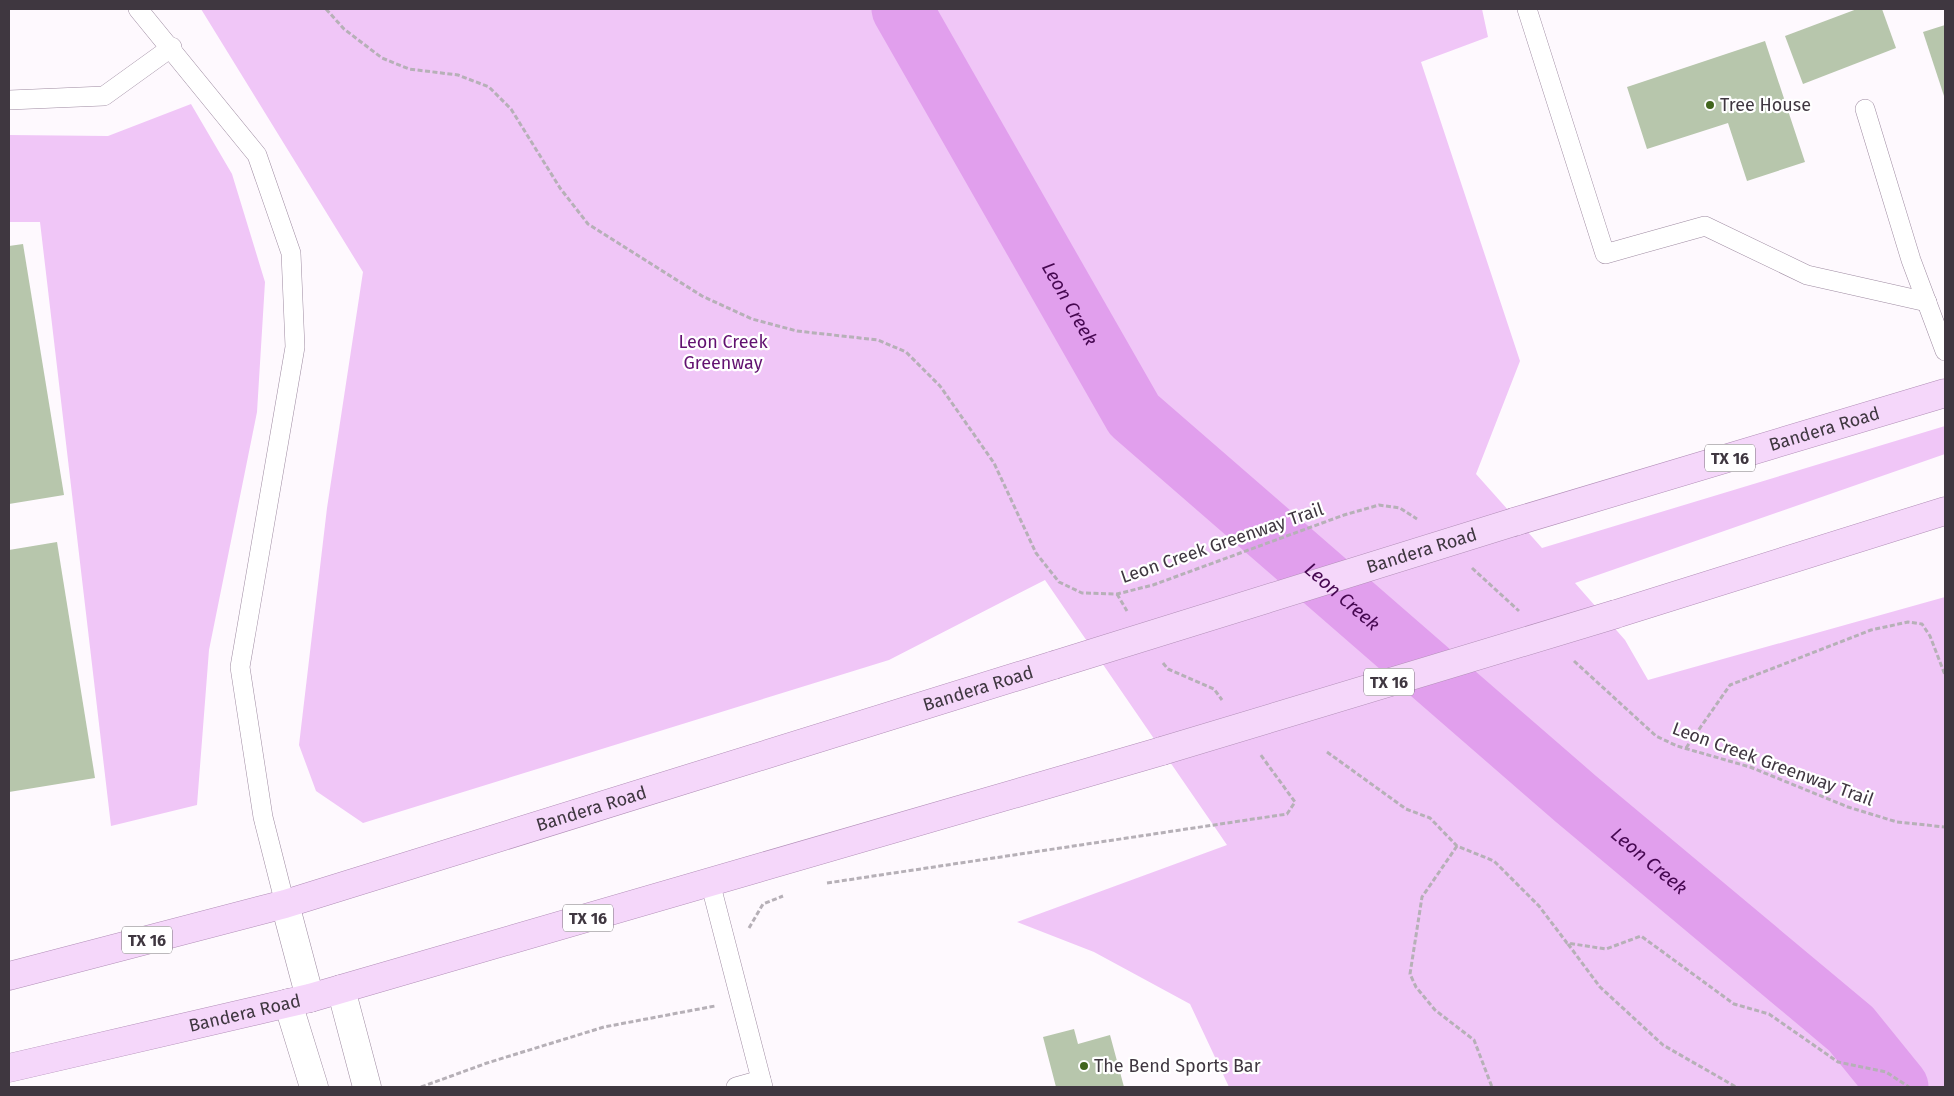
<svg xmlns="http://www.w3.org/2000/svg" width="1954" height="1096" viewBox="0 0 1954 1096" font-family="'Fira Sans',sans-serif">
  <rect width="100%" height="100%" fill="#fef9fe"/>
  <g fill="#f0c6f7">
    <polygon points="201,9 1482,9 1488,37 1421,62 1520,361 1476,474 1542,548 1945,426 1945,454 1575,583 1625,640 1648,680 1945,597 1945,1087 1229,1087 1190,1004 1094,952 1017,922 1227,845 1045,580 889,660 363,823 316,791 299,745 327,508 363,272"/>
    <polygon points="191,104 232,174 265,282 257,412 209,650 197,805 111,826 40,222 9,222 9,135 108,136"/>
  </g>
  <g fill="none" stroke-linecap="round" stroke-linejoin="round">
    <path stroke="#e19fed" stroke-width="61" id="s1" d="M902 9 1134 415 1576 799 1851 1029 1898 1087"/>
  </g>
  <g fill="#b7c6ac">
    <polygon points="1857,9 1882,9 1896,48 1803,84 1785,36"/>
    <polygon points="1945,25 1945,99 1923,32"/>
    <polygon points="1765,41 1805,162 1747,181 1728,123 1647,149 1627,87"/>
    <polygon points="23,244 64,495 9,504 9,246"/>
    <polygon points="57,542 95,778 9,792 9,550"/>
    <polygon points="1074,1029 1078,1044 1110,1035 1124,1087 1056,1087 1043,1037"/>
  </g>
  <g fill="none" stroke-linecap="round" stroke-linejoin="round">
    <g stroke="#9f8ca2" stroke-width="20">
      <g id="service">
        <polyline points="138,9 257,155 291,253 295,347 240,667 263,817 285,904"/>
        <polyline points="1527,9 1605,254 1705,226 1807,275 1927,302"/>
        <polyline points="9,100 104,96 172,47"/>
        <polyline points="1865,109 1911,260 1945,351"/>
        <polyline points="710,882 763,1087"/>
        <polyline points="736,1087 761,1080"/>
      </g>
    </g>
    <g stroke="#9f8ca2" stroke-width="29">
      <g id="minor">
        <polyline points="285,904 310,998"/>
        <polyline points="341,989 367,1087"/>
        <polyline points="288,1003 314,1087"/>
      </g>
    </g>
    <g stroke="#b18eb7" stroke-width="29">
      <g id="primary">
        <path id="s2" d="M1514 522 1945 393"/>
        <polyline points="1616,614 1945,511"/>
        <path id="s3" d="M9 976 285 904 1054 665"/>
        <path id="s4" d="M9 1068 310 998 1162 751"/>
      </g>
    </g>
    <g stroke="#b6b0b7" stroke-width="3" stroke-dasharray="5 2.5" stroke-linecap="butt">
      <polyline points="326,9 344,29 382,58 409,69 458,75 489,87 511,109 560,188 588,224 702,296 752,319 797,331 878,340 906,352 940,386 994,463 1036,553 1059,582 1082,593 1117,594 1153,585 1344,515 1379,505 1400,508 1417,519"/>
      <polyline points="1472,568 1519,611"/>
      <polyline points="1117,594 1127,611"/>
      <polyline points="1574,661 1656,736 1677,746 1750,767 1848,807 1897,822 1945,827"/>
      <polyline points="1163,663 1168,669 1214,689 1222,700"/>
      <polyline points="1686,748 1730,685 1871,630 1908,622 1922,624 1930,636 1945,675"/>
      <polyline points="1327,752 1406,809 1430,818 1457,846 1494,861 1539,906 1567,943 1606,949 1641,936 1734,1004 1769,1014 1838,1062 1886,1072 1909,1087"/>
      <polyline points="1457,846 1422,897 1410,974 1416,987 1435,1010 1474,1040 1492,1087"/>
      <polyline points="827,883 1287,814 1295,802 1260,754"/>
      <polyline points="749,928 763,904 783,896"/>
      <polyline points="1568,944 1600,987 1663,1045 1736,1087"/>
      <polyline points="421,1087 487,1063 604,1027 715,1006"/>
    </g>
    <use href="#service" stroke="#fff" stroke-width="19"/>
    <use href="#minor" stroke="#fff" stroke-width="28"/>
    <use href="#primary" stroke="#f5d7fa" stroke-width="28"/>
    <g stroke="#b18eb7" stroke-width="29" stroke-linecap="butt">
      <g id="primary-bridge">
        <path id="s5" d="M1054 665 1514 522"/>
        <polyline points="1162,751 1616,614"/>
      </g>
    </g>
    <use href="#primary-bridge" stroke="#f5d7fa" stroke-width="28"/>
  </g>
  <g fill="#41651d" stroke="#fff" stroke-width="2">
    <circle cx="1710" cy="105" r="5"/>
    <circle cx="1084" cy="1066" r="5"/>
  </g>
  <g text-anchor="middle" stroke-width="4.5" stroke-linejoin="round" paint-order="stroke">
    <g fill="#fff" stroke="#797379" stroke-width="1">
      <rect x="1705" y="444.5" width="50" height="27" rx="4"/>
      <rect x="1364" y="668.5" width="50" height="27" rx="4"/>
      <rect x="563" y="904.5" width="50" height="27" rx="4"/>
      <rect x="122" y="926.5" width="50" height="27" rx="4"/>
    </g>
    <g font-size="16" font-weight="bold" fill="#3f3740">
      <text x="1730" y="464">TX 16</text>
      <text x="1389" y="688">TX 16</text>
      <text x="588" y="924">TX 16</text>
      <text x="147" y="946">TX 16</text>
    </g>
    <g font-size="18" fill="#3f3740" stroke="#fff" text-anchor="start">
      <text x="1720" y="111">Tree House</text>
      <text x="1094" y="1072">The Bend Sports Bar</text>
    </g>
    <g font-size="18" fill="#621170" stroke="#fff">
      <text x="723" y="348">Leon Creek<tspan x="723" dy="21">Greenway</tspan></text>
    </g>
    <g font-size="18" fill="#3f3740" stroke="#fff">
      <text dy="6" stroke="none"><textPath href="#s2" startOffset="324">Bandera Road</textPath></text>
      <text transform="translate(1222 543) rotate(-19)" y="6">Leon Creek Greenway Trail</text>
      <text dy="6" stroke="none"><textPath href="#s5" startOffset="385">Bandera Road</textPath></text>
      <text dy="6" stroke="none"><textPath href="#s3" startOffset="1011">Bandera Road</textPath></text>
      <text transform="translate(1773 764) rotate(20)" y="6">Leon Creek Greenway Trail</text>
      <text dy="6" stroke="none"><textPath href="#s3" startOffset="606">Bandera Road</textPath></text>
      <text dy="6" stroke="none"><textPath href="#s4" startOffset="242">Bandera Road</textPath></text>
    </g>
    <g font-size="19" font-style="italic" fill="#450750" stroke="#fff">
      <text dy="7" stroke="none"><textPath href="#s1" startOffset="339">Leon Creek</textPath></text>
      <text dy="7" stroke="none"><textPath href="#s1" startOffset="744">Leon Creek</textPath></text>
      <text dy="7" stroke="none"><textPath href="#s1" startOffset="1149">Leon Creek</textPath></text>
    </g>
  </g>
  <rect width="1954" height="1096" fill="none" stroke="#3f3740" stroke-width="20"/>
</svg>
